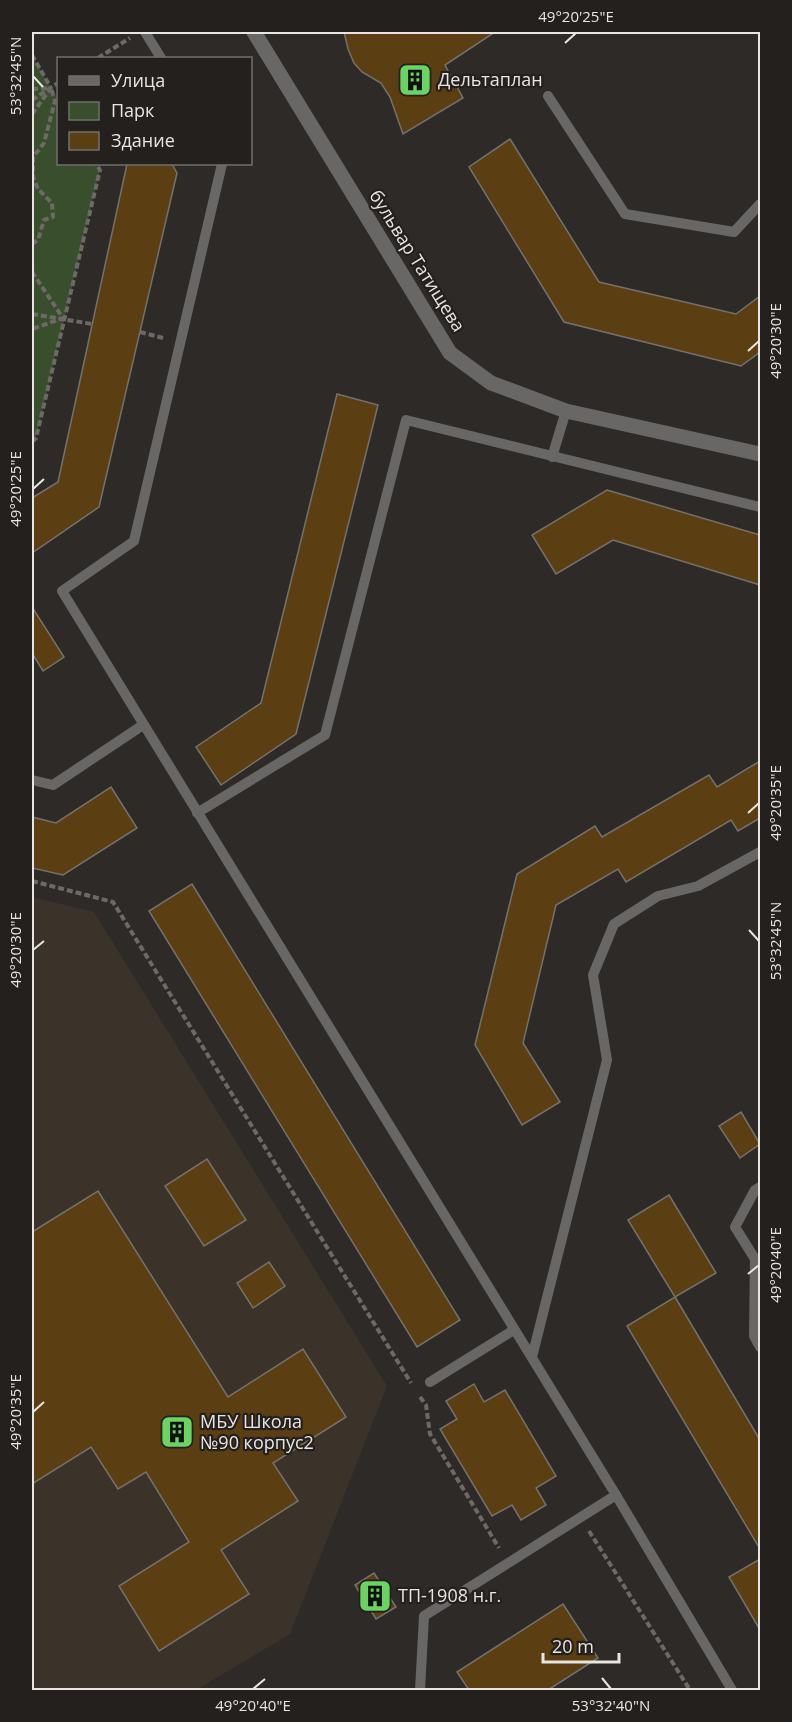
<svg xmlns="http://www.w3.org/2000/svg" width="792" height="1722" viewBox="0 0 792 1722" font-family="'Open Sans',sans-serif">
  <rect width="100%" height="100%" fill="#2e2a27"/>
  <polygon fill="#3b322a" points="32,897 94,912 387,1386 290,1634 196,1690 32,1690"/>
  <polygon fill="#384e2d" points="32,55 58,100 58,164 96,164 100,170 36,438 32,442"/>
  <g fill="#5b3e11" stroke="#75716c" stroke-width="1.5">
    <polygon points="344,32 495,32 445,65 463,98 403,134 390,97 381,83 362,72 354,63 348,49"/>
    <polygon points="510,139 599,282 736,314 760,296 760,352 741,366 564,322 469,167"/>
    <polygon points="127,164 172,164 177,173 99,507 32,553 32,498 58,482"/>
    <polygon points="337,394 378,405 296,734 221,785 196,747 261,703"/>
    <polygon points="607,490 760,535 760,585 613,540 556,574 532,535"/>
    <polygon points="32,607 64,657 43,671 32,653"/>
    <polygon points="760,761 760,818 738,831 731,820 626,882 618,869 556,905 523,1043 560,1102 522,1125 475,1045 517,874 595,826 602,837 709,775 717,787"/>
    <polygon points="111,787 137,828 63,875 32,868 32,817 56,823"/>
    <polygon points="192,884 460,1320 417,1347 149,911"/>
    <polygon points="741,1112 760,1144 740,1158 719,1126"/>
    <polygon points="207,1159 246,1220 204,1246 165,1186"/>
    <polygon points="98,1191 228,1397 303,1349 346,1417 273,1463 298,1501 221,1550 249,1594 159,1651 119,1586 189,1542 146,1472 118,1489 91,1447 32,1484 32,1232"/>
    <polygon points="669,1195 716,1273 675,1297 628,1220"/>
    <polygon points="269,1262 285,1286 253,1308 237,1283"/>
    <polygon points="675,1297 760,1440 760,1549 627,1326"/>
    <polygon points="474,1384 484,1402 505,1390 556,1476 536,1488 546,1505 521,1520 512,1505 492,1516 440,1429 457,1419 446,1401"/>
    <polygon points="760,1559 760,1630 729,1577"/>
    <polygon points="374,1573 396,1607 376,1619 355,1585"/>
    <polygon points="563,1604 598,1658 548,1690 469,1690 457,1672"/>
  </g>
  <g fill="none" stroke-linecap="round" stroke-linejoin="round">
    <g stroke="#6d6966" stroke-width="4" stroke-dasharray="6 3" stroke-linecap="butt">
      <polyline points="32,55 51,88"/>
      <polyline points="98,58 130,38"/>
      <polyline points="32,89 50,88"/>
      <polyline points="32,100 58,83"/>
      <polyline points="32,114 51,88"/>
      <polyline points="32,244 38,240 44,220 53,217 52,203 38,189 33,177 33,157 44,143 55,101 51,88"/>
      <polyline points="32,272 63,318 32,329"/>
      <polyline points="32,314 92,324"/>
      <polyline points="140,332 163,338"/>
      <polyline points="32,442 36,438 100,170 96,164"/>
      <polyline points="32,881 113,902 411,1383"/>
      <polyline points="420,1397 426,1405 430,1434 499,1548"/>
      <polyline points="589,1531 690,1690"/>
    </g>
    <g stroke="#696666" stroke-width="10">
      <polyline points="145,32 161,58"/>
      <polyline points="548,96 625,214 734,232 760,204"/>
      <polyline points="222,164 134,541 62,591 616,1495 732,1690"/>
      <polyline points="552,457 566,411"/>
      <polyline points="32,780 53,785 143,725"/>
      <polyline points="197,813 325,735 406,420 760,507"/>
      <polyline points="760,1187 755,1190 735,1227 755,1259 754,1336 760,1347"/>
      <polyline points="532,1357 607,1060 593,975 614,924 658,896 698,886 760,852"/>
      <polyline points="430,1382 514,1330"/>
      <polyline points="420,1690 424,1616 616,1495"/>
    </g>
    <polyline stroke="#696666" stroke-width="15" points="254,32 450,353 491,383 566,411 760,454"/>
  </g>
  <path fill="none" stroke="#e8e5e3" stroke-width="2" d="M565 43 576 33M33 76 43 87M748 351 759 341M33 489 44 479M748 813 759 803M749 930 759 941M33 950 44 941M748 1274 759 1265M33 1412 44 1402M602 1678 611 1689M253 1689 265 1679"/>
  <defs>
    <g id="building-square" transform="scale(1.725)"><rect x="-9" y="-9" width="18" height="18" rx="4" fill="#6ad363" stroke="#24201d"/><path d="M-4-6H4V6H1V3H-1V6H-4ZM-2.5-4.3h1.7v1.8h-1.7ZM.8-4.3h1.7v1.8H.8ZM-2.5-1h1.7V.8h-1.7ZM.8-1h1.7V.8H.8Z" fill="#111"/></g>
  </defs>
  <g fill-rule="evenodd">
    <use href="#building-square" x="415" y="80"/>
    <use href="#building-square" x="177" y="1432"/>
    <use href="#building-square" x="375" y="1596"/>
  </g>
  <g text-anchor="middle" stroke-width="4.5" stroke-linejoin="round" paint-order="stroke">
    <g font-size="18" fill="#e8e5e3" stroke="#24201d" text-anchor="start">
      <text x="438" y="86">Дельтаплан</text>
      <text x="200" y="1428">МБУ Школа<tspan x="200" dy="21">№90 корпус2</tspan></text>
      <text x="398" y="1602">ТП-1908 н.г.</text>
    </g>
    <g font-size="18" fill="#e8e5e3" stroke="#24201d">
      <text transform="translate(417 261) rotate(58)" y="6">бульвар Татищева</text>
    </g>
  </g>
  <rect width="792" height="1722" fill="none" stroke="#24201d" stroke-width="66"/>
  <rect x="57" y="57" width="195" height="108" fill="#24201d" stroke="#726f6c" stroke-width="1.5"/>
  <rect x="69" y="76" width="30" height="9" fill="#696666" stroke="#726f6c" stroke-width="1.5"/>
  <text x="111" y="87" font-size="18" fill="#e8e5e3">Улица</text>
  <rect x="69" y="102" width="30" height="18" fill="#384e2d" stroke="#726f6c" stroke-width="1.5"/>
  <text x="111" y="117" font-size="18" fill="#e8e5e3">Парк</text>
  <rect x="69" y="132" width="30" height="18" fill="#5b3e11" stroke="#726f6c" stroke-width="1.5"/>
  <text x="111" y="147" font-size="18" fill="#e8e5e3">Здание</text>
  <path d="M543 1653v9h76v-9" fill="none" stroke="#e8e5e3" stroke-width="3"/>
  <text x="552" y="1653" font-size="18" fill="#e8e5e3" stroke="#24201d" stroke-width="4.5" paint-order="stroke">20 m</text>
  <rect x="33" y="33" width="726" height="1656" fill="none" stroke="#e8e5e3" stroke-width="2"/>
  <g font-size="15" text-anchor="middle" fill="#e8e5e3">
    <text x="576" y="22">49°20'25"E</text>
    <text transform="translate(16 76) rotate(-90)" y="5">53°32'45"N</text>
    <text transform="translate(776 341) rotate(-90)" y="5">49°20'30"E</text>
    <text transform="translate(16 489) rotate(-90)" y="5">49°20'25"E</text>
    <text transform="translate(776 803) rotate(-90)" y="5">49°20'35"E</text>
    <text transform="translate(776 941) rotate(-90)" y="5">53°32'45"N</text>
    <text transform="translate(16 950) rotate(-90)" y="5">49°20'30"E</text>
    <text transform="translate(776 1265) rotate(-90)" y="5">49°20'40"E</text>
    <text transform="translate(16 1412) rotate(-90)" y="5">49°20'35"E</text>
    <text x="253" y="1711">49°20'40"E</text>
    <text x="611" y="1711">53°32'40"N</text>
  </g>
</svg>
